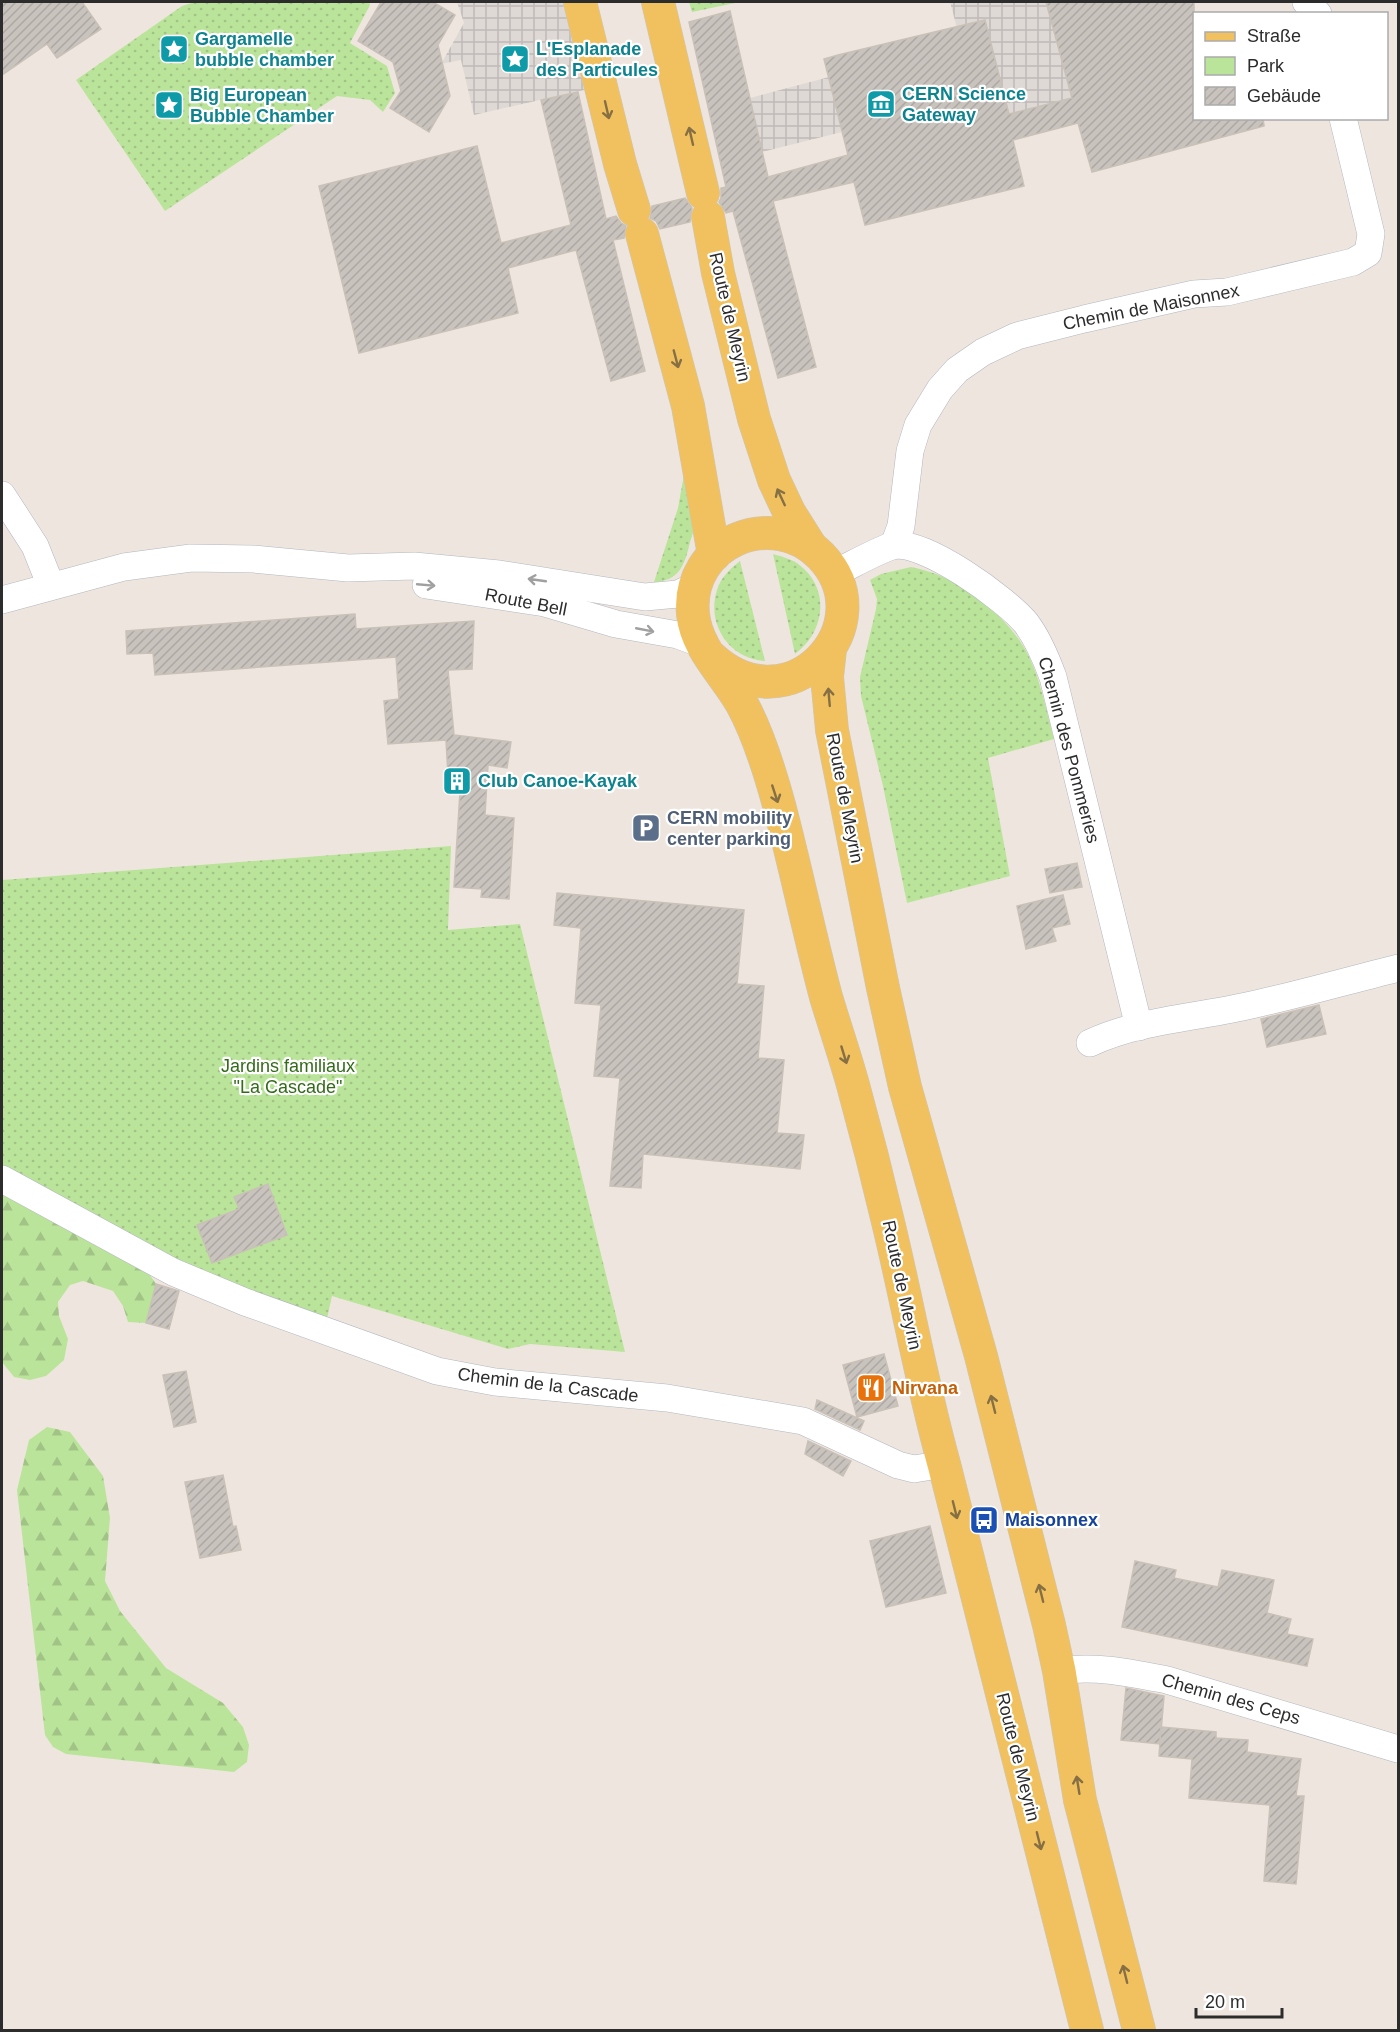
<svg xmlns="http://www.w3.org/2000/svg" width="1400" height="2032" viewBox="0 0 1400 2032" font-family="Helvetica,sans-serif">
  <defs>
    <pattern id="green-dots" width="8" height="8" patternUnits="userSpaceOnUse" patternTransform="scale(1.5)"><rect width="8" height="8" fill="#bbe49b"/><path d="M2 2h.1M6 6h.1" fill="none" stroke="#a1c486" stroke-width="1.8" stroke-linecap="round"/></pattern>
    <pattern id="forest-firs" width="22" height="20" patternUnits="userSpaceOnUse" patternTransform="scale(1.5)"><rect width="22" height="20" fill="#bbe49b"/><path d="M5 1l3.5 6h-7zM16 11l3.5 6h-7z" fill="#a1c486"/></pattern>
    <pattern id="plaza-grid" width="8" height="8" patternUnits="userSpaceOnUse" patternTransform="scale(1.5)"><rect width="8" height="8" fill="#ded9d5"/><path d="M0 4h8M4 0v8" fill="none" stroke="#bfbab7"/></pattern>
    <pattern id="building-hatch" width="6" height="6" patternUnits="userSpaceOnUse" patternTransform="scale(1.5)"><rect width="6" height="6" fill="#c9c3be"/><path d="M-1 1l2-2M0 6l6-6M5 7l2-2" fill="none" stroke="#ada8a3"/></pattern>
  </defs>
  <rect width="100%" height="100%" fill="#eee6de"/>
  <g fill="url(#green-dots)">
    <polygon points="195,2 369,2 370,5 350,43 387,66 395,93 383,112 370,100 337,96 165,211 76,80 182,6"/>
    <polygon points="689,2 740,2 692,12"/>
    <path d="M684 455C687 472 696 508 695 524 694 530 692 536 690 542 685 564 680 581 654 582L678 508 683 480Z"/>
    <path d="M773 554C784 557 795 560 803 568 831 593 823 634 795 654Z"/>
    <path d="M740 561 765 661C729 659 706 624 717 590 721 577 730 569 740 561Z"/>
    <path d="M911 567C936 572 952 580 973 595 1034 640 1036 670 1054 739L988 758 1010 876 907 903 883 786 861 696 860 677 876 609 877 599 870 580 881 574Z"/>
    <polygon points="451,846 448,930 520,924 625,1352 530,1344 508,1349 332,1296 326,1323 209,1279 2,1167 2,880"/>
  </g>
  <g fill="url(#forest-firs)">
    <polygon points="2,1193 150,1275 156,1284 146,1323 128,1322 123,1306 113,1291 83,1281 70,1285 58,1302 59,1316 68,1339 64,1360 46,1376 30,1380 14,1377 2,1362"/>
    <polygon points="47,1427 70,1432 103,1476 110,1518 105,1581 120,1611 166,1668 223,1703 243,1727 249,1745 247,1762 234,1772 66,1754 53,1747 45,1735 17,1490 29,1440"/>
  </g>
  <g fill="url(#plaza-grid)">
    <polygon points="457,2 571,2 593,88 474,115 461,60 441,64 464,23"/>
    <polygon points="950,2 1050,2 1046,3 1072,98 1009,114 957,28"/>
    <polygon points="829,77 842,132 762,152 750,98"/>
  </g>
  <g fill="url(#building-hatch)" stroke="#c9c1b8" stroke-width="1.5">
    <polygon points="2,2 82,2 101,29 57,58 47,44 2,75"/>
    <polygon points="381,2 433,2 455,15 438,45 450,96 429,132 390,108 401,91 393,62 358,41"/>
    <polygon points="1046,2 1194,2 1194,118 1263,118 1264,126 1092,172 1078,123 1013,140 1024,186 865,225 854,182 773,201 816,367 778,378 733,211 726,213 719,202 721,198 721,188 726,187 689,22 730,11 768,177 848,155 824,59 838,55 985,20 1009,114 1072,98"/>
    <polygon points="578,92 606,219 616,216 621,223 626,226 624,238 613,240 645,371 611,381 576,250 508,268 518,313 359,353 319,186 477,146 501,243 571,225 541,100"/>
    <polygon points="685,198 692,208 690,222 660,229 656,221 650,218 652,206"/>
    <polygon points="355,614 356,629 474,621 472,669 448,670 454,735 511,742 507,768 488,765 485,815 514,818 509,899 481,897 482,889 454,887 460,792 449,794 446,740 388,744 384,701 399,699 396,657 155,675 153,653 127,654 126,631"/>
    <polygon points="1077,863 1082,887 1050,893 1045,869"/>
    <polygon points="557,893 744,910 737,984 764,986 758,1058 784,1060 777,1133 804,1135 800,1169 643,1154 641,1188 610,1186 620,1078 594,1076 601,1005 575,1003 581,928 554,925"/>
    <polygon points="1063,895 1070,924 1052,928 1056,941 1026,949 1017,906"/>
    <polygon points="1319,1005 1326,1034 1267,1047 1261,1019"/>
    <polygon points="268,1184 287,1235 212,1263 197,1225 239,1209 234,1197"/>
    <polygon points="156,1284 179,1291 169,1329 146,1323"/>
    <polygon points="884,1354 898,1406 857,1417 843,1365"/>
    <polygon points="186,1371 196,1422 174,1427 163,1375"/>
    <polygon points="817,1400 864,1421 860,1430 815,1409"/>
    <polygon points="808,1441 851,1461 843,1476 805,1454"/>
    <polygon points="223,1475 233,1527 236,1526 241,1550 200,1558 185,1482"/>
    <polygon points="930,1526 946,1593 886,1607 870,1541"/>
    <polygon points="1135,1561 1176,1570 1174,1578 1218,1587 1222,1570 1274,1580 1267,1613 1291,1619 1287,1634 1313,1639 1307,1666 1122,1627"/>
    <polygon points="1126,1688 1164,1696 1160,1744 1121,1740"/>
    <polygon points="1161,1727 1216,1732 1216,1738 1248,1740 1247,1752 1301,1759 1296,1796 1304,1796 1296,1884 1264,1881 1270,1805 1189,1798 1192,1759 1159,1756"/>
  </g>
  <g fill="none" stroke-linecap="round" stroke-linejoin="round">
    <g stroke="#b2b6bf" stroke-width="28">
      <g id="street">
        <polyline points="1306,2 1318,14"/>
        <polyline points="2,495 35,546 51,586"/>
        <polyline points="894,545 901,526 910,451 918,425 940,389 957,370 983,352 1017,336 1084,319 1194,294 1227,292 1353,262 1368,253 1371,234 1343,118"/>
        <path d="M833 574C850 566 876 551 892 546 923 538 1007 600 1026 623 1038 639 1046 658 1053 677L1139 1027"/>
        <polyline points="426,585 545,603 616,624 678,635 702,644"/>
        <polyline points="2,600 124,567 191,558 253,559 348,568 414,566 499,574 645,597 678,594 695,586"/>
        <path d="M1090 1043C1137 1021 1191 1018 1242 1007 1294 996 1346 981 1398 968"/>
        <polyline points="2,1179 173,1272 245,1302 437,1371 495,1382 667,1398 803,1421 898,1465 914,1469 944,1464"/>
        <path d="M1059 1671C1095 1665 1131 1673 1167 1680L1398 1749"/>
      </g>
    </g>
    <g stroke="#c8c8c8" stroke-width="34">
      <g id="primary">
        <polyline points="580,2 620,164 634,210"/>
        <polyline points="658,2 703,193"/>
        <polyline points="708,217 718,273 754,419 774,480 789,512 811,547"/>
        <polyline points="642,234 688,406 714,555"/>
        <polyline points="830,649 827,677 832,730 883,988 905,1087 981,1356 1049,1625 1059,1671 1080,1800 1139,2030"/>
        <path d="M711 657C790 730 886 624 821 556 772 506 686 543 693 614 696 649 727 676 743 706 759 736 770 772 779 805 796 869 809 933 826 997 835 1027 845 1056 853 1085 866 1132 878 1179 889 1226 908 1305 922 1385 944 1464L1087 2030"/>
      </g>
    </g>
    <use href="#street" stroke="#fff" stroke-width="27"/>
    <use href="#primary" stroke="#f1c160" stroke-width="33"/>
  </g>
  <defs><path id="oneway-shaft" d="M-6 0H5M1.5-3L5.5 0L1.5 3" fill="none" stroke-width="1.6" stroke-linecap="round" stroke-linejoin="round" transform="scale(1.5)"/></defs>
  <g stroke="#856f43">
    <use href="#oneway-shaft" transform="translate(607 110) rotate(77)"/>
    <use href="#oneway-shaft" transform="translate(691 136) rotate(-103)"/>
    <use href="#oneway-shaft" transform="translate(676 359) rotate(75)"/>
    <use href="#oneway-shaft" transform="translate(781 497) rotate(-115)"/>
    <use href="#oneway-shaft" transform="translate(829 697) rotate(-95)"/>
    <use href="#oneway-shaft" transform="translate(775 794) rotate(72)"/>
    <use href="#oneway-shaft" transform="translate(844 1055) rotate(73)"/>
    <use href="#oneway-shaft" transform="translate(993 1404) rotate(-104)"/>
    <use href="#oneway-shaft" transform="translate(955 1510) rotate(76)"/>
    <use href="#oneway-shaft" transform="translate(1041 1593) rotate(-104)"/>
    <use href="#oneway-shaft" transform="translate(1078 1785) rotate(-99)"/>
    <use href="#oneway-shaft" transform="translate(1039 1841) rotate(76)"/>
    <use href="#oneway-shaft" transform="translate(1125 1974) rotate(-104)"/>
  </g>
  <g stroke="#a0a0a0">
    <use href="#oneway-shaft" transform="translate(537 580) rotate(-172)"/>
    <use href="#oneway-shaft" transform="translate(426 585) rotate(5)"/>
    <use href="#oneway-shaft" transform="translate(645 630) rotate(11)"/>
  </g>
  <defs>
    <g id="sight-square" transform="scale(1.5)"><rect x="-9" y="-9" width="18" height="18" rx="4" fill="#0f9aa8" stroke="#fff"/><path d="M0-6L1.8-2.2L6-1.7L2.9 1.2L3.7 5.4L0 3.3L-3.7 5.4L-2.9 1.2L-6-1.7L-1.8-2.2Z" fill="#fff"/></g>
    <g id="museum-square" transform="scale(1.5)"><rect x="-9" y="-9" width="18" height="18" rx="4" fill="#0f9aa8" stroke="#fff"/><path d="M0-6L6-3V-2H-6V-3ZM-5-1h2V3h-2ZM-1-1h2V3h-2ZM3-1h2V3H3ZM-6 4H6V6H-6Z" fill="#fff"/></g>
    <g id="building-square" transform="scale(1.5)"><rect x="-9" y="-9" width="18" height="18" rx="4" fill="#0f9aa8" stroke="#fff"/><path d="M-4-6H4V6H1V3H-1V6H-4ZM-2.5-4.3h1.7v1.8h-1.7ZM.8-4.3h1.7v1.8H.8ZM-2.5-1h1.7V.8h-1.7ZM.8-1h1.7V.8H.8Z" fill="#fff"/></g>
    <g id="parking-square" transform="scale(1.5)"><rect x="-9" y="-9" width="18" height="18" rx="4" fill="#5c6f8a" stroke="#fff"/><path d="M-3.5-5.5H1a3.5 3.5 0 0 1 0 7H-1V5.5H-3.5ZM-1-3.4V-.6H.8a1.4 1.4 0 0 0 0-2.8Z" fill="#fff"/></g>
    <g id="restaurant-square" transform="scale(1.5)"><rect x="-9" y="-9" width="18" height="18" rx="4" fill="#e8710a" stroke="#fff"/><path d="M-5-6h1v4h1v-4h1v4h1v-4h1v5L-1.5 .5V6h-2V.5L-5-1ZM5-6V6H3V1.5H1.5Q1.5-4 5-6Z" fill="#fff"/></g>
    <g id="bus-square" transform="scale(1.5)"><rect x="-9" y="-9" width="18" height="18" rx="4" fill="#1a4fb4" stroke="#fff"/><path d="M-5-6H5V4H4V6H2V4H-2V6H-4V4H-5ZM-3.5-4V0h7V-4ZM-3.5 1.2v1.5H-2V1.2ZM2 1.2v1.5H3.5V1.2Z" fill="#fff"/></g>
  </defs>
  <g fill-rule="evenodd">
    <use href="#sight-square" x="174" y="49"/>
    <use href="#sight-square" x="515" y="59"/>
    <use href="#museum-square" x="881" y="104"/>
    <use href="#sight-square" x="169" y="105"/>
    <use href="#building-square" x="457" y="781"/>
    <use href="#parking-square" x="646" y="828"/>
    <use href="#restaurant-square" x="871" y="1388"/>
    <use href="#bus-square" x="984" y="1520"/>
  </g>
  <g text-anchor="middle" stroke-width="4.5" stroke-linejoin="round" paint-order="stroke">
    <g font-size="18" font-weight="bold" fill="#0d838f" stroke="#fff" text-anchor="start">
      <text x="195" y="45">Gargamelle<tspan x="195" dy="21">bubble chamber</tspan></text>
      <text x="536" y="55">L'Esplanade<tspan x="536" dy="21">des Particules</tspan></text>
      <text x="902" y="100">CERN Science<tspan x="902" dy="21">Gateway</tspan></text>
      <text x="190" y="101">Big European<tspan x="190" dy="21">Bubble Chamber</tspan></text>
      <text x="478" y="787">Club Canoe-Kayak</text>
    </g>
    <g font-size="18" fill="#2c2c2c" stroke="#fff">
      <text transform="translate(1151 307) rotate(-11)" y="6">Chemin de Maisonnex</text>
      <text transform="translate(730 317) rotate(77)" y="6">Route de Meyrin</text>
      <text transform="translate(526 602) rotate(11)" y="6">Route Bell</text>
      <text transform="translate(1069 750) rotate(75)" y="6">Chemin des Pommeries</text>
      <text transform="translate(845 798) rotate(79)" y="6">Route de Meyrin</text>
      <text transform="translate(902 1285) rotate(78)" y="6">Route de Meyrin</text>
      <text transform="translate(548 1385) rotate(7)" y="6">Chemin de la Cascade</text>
      <text transform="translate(1231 1699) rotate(16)" y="6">Chemin des Ceps</text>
      <text transform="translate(1018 1757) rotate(76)" y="6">Route de Meyrin</text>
    </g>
    <g font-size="18" font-weight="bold" fill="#4e5e75" stroke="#fff" text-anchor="start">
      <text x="667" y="824">CERN mobility<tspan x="667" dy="21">center parking</tspan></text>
    </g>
    <g font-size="18" fill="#336b1a" stroke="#fff">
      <text x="288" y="1072">Jardins familiaux<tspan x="288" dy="21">"La Cascade"</tspan></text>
    </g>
    <g font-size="18" font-weight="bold" fill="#c56008" stroke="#fff" text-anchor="start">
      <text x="892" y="1394">Nirvana</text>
    </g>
    <g font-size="18" font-weight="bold" fill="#164399" stroke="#fff" text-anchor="start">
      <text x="1005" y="1526">Maisonnex</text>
    </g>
  </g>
  <rect width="1400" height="2032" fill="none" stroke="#2c2c2c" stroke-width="6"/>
  <rect x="1193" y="12" width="195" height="108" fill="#ffffff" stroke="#ababab" stroke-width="1.5"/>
  <rect x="1205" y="32" width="30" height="9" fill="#f1c160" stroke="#ababab" stroke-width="1.5"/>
  <text x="1247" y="42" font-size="18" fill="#2c2c2c">Straße</text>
  <rect x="1205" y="57" width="30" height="18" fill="#bbe49b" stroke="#ababab" stroke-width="1.5"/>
  <text x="1247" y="72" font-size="18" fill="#2c2c2c">Park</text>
  <rect x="1205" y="87" width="30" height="18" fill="url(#building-hatch)" stroke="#ababab" stroke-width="1.5"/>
  <text x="1247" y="102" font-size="18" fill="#2c2c2c">Gebäude</text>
  <path d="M1196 2008v9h86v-9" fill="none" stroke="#2c2c2c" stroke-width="3"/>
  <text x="1205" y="2008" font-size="18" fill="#2c2c2c" stroke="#ffffff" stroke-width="4.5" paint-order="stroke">20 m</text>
</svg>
